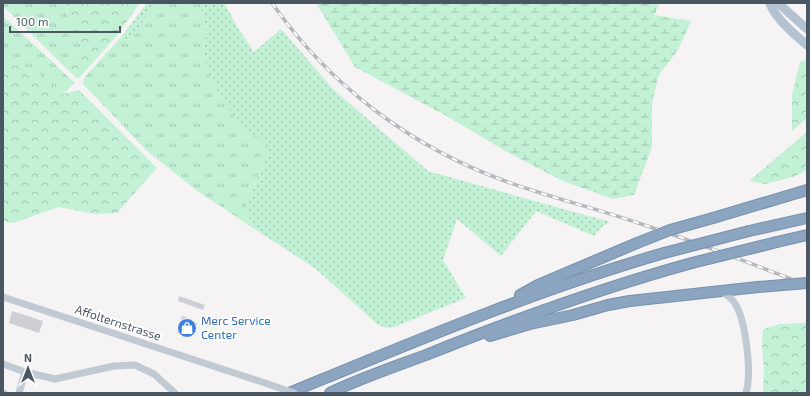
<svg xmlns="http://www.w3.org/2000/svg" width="810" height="396" viewBox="0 0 810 396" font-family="'Exo 2',sans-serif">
  <defs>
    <pattern id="grass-tufts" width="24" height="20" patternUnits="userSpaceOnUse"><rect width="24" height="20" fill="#c3f1d5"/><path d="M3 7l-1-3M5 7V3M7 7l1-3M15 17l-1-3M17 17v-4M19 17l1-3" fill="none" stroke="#a0c6b0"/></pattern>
    <pattern id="forest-crowns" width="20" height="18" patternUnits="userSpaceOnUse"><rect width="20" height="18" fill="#c3f1d5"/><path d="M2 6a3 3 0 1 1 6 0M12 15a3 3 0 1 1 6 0" fill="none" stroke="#a0c6b0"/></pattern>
    <pattern id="wetland-marsh" width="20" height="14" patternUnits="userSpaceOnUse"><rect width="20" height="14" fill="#c3f1d5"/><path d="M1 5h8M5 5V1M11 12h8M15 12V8" fill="none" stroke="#a0c6b0"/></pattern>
    <pattern id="park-dots" width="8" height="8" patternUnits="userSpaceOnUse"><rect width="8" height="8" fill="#c3f1d5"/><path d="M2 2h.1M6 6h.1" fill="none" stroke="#a0c6b0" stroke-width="1.8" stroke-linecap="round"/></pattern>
  </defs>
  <rect width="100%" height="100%" fill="#f5f3f3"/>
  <g fill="url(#grass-tufts)">
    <polygon points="3,3 66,3 67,15 81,47 66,68 3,6"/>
    <polygon points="155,3 204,3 202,11 207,33 203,48 270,147 246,208 253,228 196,190 147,151 83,84 84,78 122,36 128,40 152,10"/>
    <polygon points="4,17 75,83 63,94 38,73 3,60 3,19"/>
  </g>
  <g fill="url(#forest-crowns)">
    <polygon points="66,3 140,3 115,38 78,79 66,68 81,47 67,15"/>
    <polygon points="807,59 807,118 792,131 792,95 800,62"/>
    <polygon points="3,60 38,73 63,94 79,90 157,168 117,213 95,214 59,207 13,223 3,221"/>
    <polygon points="807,132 807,169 802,173 793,177 765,184 749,181"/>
    <polygon points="807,323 807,393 763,393 764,372 762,344 763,329 780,324"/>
  </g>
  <polygon fill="url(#wetland-marsh)" points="316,3 660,3 654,15 691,21 678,50 659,75 652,103 652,147 634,195 613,199 563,181 505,151 454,120 355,67"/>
  <g fill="url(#park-dots)">
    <polygon points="147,3 155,3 152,10 128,40 122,36"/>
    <polygon points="204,3 224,3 238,28 254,52 281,29 333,89 428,171 610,222 603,226 594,236 536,211 501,256 457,219 443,260 466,298 394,327 386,328 377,324 316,269 253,228 246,208 270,147 238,123 209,76 203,48 207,33 202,11"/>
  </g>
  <g fill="#cdcfd5">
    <polygon points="179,296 205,305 203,310 178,301"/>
    <polygon points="12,311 43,321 39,333 9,323"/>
    <polygon points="182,316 192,319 192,321 197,323 193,335 189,333 188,337 177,333"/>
  </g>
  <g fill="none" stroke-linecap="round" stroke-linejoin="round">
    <g stroke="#7690ad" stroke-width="12">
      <g id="highway">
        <polyline points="713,218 807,190"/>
        <polyline points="749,231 807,218"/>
        <polyline points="777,242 807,235"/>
        <polyline points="520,295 538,285 637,243"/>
        <polyline points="490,336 530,324 573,315 608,305 630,301 758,287"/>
        <path d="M289 393C413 342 536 290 664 253"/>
        <path d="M330 393C361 378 394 367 426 355 513 320 601 288 692 263"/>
      </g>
    </g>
    <g stroke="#c1cad2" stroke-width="7">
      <path d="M720 291C725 294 731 297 734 302 746 319 752 373 746 393"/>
      <polyline points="3,297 268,384"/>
      <polyline points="3,364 25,372 55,379 114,366 135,365 154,374 175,393"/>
      <polyline points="3,393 4,393"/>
      <polyline points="19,393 25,372"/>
    </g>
    <g stroke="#b3c2d1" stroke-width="9">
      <path d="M770 3C774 17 796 36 807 45"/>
      <polyline points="778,3 807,29"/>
    </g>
    <use href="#highway" stroke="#8ba5c1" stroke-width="10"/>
    <g stroke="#b5b8bd" stroke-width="3.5">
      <path id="rail" d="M272 3C329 85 411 147 505 181 549 197 594 208 638 223 695 241 751 264 807 285"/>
    </g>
    <use href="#rail" stroke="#fff" stroke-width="2" stroke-dasharray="6" stroke-linecap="butt"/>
    <g stroke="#7690ad" stroke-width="12" stroke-linecap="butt">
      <g id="highway-bridge">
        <polyline points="637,243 670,230 713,218"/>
        <polyline points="664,253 749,231"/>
        <polyline points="692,263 777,242"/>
        <polyline points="758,287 807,283"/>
      </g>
    </g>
    <polyline stroke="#c1cad2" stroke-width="7" points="268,384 294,393"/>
    <use href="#highway-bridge" stroke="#8ba5c1" stroke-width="10"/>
  </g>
  <defs>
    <g id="shop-disc" transform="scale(1)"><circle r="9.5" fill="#3f7fe0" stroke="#fff"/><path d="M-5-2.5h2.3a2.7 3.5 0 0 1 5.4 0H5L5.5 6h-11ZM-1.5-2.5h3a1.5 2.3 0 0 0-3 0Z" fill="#fff"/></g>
  </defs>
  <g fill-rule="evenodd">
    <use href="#shop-disc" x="187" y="328"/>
  </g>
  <g text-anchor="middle" stroke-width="4" stroke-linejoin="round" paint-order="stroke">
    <g font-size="12" fill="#366cbe" stroke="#fff" text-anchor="start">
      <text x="201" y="325">Merc Service<tspan x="201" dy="14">Center</tspan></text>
    </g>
    <g font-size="12" fill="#4a5661" stroke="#fff">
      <text transform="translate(118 323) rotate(18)" y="4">Affolternstrasse</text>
    </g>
  </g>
  <rect width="810" height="396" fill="none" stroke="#4a5661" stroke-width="8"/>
  <g transform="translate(28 368)" stroke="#ffffff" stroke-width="3" paint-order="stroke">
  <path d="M0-3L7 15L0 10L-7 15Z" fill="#4a5661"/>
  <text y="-6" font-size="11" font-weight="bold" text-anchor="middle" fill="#4a5661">N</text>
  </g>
  <path d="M10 26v6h110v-6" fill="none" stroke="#4a5661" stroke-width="2"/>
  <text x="16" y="26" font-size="12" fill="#4a5661" stroke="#ffffff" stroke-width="3" paint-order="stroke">100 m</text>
</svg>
